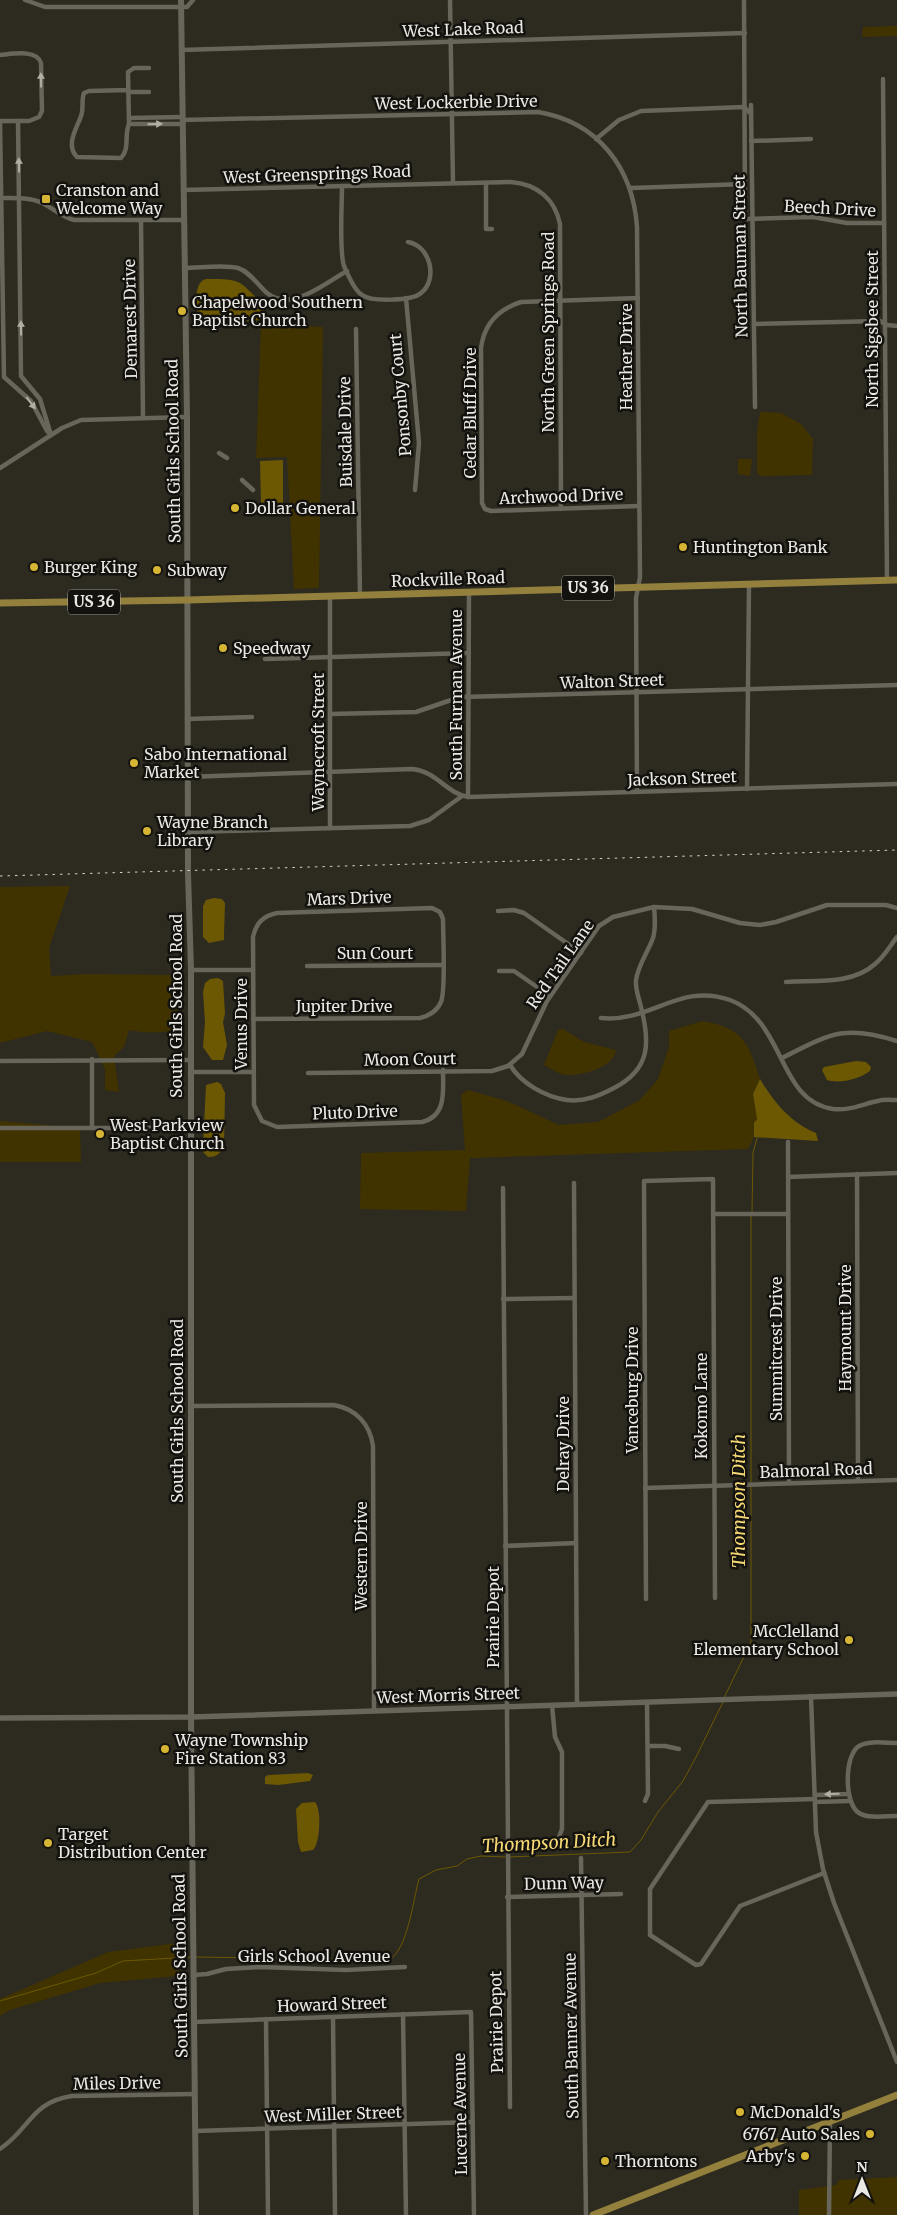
<svg xmlns="http://www.w3.org/2000/svg" width="897" height="2215" viewBox="0 0 897 2215" font-family="Merriweather,serif">
  <rect width="100%" height="100%" fill="#2d2a20"/>
  <g fill="#413300">
    <polygon points="897,26 897,36 862,37 863,27"/>
    <polygon points="261,324 323,327 319,588 294,589 287,457 256,458"/>
    <polygon points="760,412 781,413 801,424 813,439 812,475 760,476 757,473 757,431"/>
    <polygon points="738,459 752,459 750,476 738,474"/>
    <path d="M70 886 49 948 51 976 87 974 171 975 182 1028C165 1033 146 1034 129 1030L124 1047 114 1056 119 1092 105 1090V1069L92 1042 47 1031 0 1043V887Z"/>
    <path d="M703 1021C743 1028 749 1043 760 1079L753 1094 757 1119 754 1137 748 1149 470 1158 466 1211 360 1209 361 1153 465 1150 461 1095 468 1090 507 1101 559 1125 598 1122 640 1100 658 1079 669 1047V1031Z"/>
    <path d="M563 1029 584 1042 616 1050C614 1068 581 1076 566 1075 558 1074 550 1068 544 1065L558 1030Z"/>
    <polygon points="0,1121 80,1128 81,1162 0,1162"/>
    <polygon points="184,1942 178,1976 100,1983 10,2010 0,2016 0,1999 108,1952"/>
    <polygon points="897,2177 897,2215 799,2215 799,2190 836,2185 839,2180"/>
  </g>
  <g fill="#6c5803">
    <path d="M206 279C247 278 238 283 266 306L260 320 212 325 200 324C196 313 192 282 206 279Z"/>
    <polygon points="283,460 283,503 261,504 260,461"/>
    <polygon points="214,898 222,899 225,903 224,935 224,940 209,943 203,937 203,906 206,900"/>
    <polygon points="218,978 223,981 225,1014 223,1022 227,1045 223,1060 212,1060 203,1047 205,1022 203,992 205,983 210,979"/>
    <path d="M856 1061 866 1062 871 1067 870 1071C859 1079 840 1084 827 1080L822 1070 824 1067Z"/>
    <path d="M760 1079C775 1103 790 1122 816 1133L818 1141 754 1137V1123L757 1119 753 1094Z"/>
    <path d="M217 1082 221 1084 225 1093 224 1145C220 1154 217 1157 208 1157L203 1152V1146L206 1085Z"/>
    <polygon points="308,1773 313,1775 310,1781 278,1785 265,1784 265,1777 268,1775"/>
    <path d="M315 1802C322 1810 320 1843 313 1850L301 1852 298 1842 296 1809 302 1803Z"/>
  </g>
  <g fill="none" stroke-linecap="round" stroke-linejoin="round">
    <g stroke="#6c5803" stroke-width="1">
      <polyline points="752,1212 753,1153 757,1138"/>
      <polyline points="724,1698 751,1642 751,1216"/>
      <polyline points="509,1857 630,1852 641,1840 658,1812 683,1781 696,1757 723,1702"/>
      <path d="M196 1957 389 1960C408 1949 413 1900 419 1879L436 1870 457 1866 467 1859 481 1856 505 1857"/>
      <polyline points="0,2001 96,1973 123,1961 192,1957"/>
    </g>
    <g stroke="#68655a" stroke-width="4.5">
      <polyline points="25,0 45,7 187,7 193,0"/>
      <polyline points="450,0 453,183"/>
      <polyline points="744,0 745,219 813,217 847,223 884,223"/>
      <polyline points="181,50 745,33"/>
      <path d="M0 55C12 54 37 49 41 63L42 111 39 117 29 121H0L4 377"/>
      <polyline points="883,79 887,580"/>
      <path d="M128 90 89 91 84 93C81 100 84 109 81 116 77 128 65 145 77 157L121 158C130 149 124 135 129 124L128 72 134 68H149"/>
      <polyline points="128,92 149,92"/>
      <polyline points="751,105 755,407"/>
      <polyline points="129,118 182,117"/>
      <path d="M182 120 538 112C599 122 633 169 637 227L640 577 636 598 637 792"/>
      <polyline points="18,121 21,376 40,399 51,435"/>
      <polyline points="129,124 182,124"/>
      <polyline points="596,139 619,120 641,111 744,107 751,114"/>
      <polyline points="751,141 811,139"/>
      <polyline points="486,183 486,229 492,229"/>
      <path d="M342 186C342 204 339 251 344 266 348 275 354 290 362 295 371 302 412 301 421 293 438 280 431 246 408 242"/>
      <polyline points="631,188 745,184"/>
      <path d="M183 190 511 182C537 184 555 199 560 224L561 509"/>
      <path d="M1 198C15 198 30 197 42 203 53 208 62 217 74 220H183"/>
      <polyline points="141,220 143,418"/>
      <path d="M184 268C199 268 224 264 238 268 250 272 258 285 267 293 291 313 325 283 347 271"/>
      <polyline points="406,298 419,443 415,490"/>
      <path d="M638 298 521 302C499 309 484 324 481 348L482 503 485 509 491 511 639 506"/>
      <polyline points="754,324 880,321 887,325 897,326"/>
      <polyline points="356,329 360,596"/>
      <polyline points="4,377 31,401 47,431 51,435"/>
      <polyline points="219,453 227,458"/>
      <polyline points="0,468 62,428 81,420 187,417"/>
      <polyline points="242,480 253,490"/>
      <polyline points="330,596 330,828"/>
      <polyline points="265,659 469,653"/>
      <polyline points="330,714 416,712 460,697 897,685"/>
      <polyline points="187,719 252,717"/>
      <path d="M187 777 412 769C436 771 446 793 468 797L897 784"/>
      <polyline points="747,789 749,584"/>
      <polyline points="468,797 469,592"/>
      <polyline points="188,832 410,826 429,820 462,796"/>
      <polyline points="498,911 514,910 524,913 581,953"/>
      <polyline points="307,966 443,965"/>
      <polyline points="191,970 253,970"/>
      <polyline points="499,971 514,971 550,996"/>
      <path d="M786 982C815 980 852 985 875 964 884 957 890 946 897 937"/>
      <path d="M601 1018C651 1023 679 982 730 1000 786 1021 777 1101 833 1109 849 1111 863 1104 878 1101 884 1099 891 1100 897 1100"/>
      <path d="M253 1019 420 1018C429 1016 437 1011 441 1002 446 990 443 936 443 919L440 912 432 908 277 913C263 916 256 923 253 937V939L254 1105 262 1121 277 1127 422 1122C447 1116 443 1091 443 1070"/>
      <path d="M782 1058C830 1034 844 1024 897 1041"/>
      <polyline points="0,1061 190,1060"/>
      <path d="M510 1065C521 1083 545 1097 567 1100 584 1102 599 1096 614 1088 651 1069 650 1042 641 1007 639 998 635 989 636 980 638 965 648 952 653 938 656 928 655 917 654 907"/>
      <polyline points="190,1072 253,1072"/>
      <polyline points="308,1073 492,1071 508,1066 522,1054 547,1001 599,926 613,917 654,907 692,909 740,923 760,925 776,922 827,905 886,905 897,908"/>
      <polyline points="0,1128 190,1128"/>
      <polyline points="92,1128 92,1059"/>
      <polyline points="788,1142 789,1483"/>
      <polyline points="857,1174 858,1481"/>
      <polyline points="788,1177 897,1173"/>
      <polyline points="574,1183 577,1704"/>
      <polyline points="503,1188 510,2107"/>
      <polyline points="713,1214 788,1214"/>
      <polyline points="503,1299 574,1298"/>
      <path d="M191 1406 334 1405C356 1409 370 1424 373 1446L374 1711"/>
      <polyline points="645,1488 897,1480"/>
      <polyline points="505,1546 576,1543"/>
      <polyline points="646,1599 644,1181 713,1179 715,1598"/>
      <polyline points="811,1696 816,1832 823,1869 834,1903 897,2062"/>
      <polyline points="552,1705 555,1737 562,1752 562,1829 558,1840"/>
      <path d="M897 1743C886 1743 869 1740 859 1746 844 1755 844 1804 859 1813 869 1819 886 1816 897 1816"/>
      <polyline points="649,1746 665,1746 679,1749"/>
      <polyline points="815,1795 849,1794"/>
      <polyline points="815,1799 708,1802 650,1889 650,1935 696,1965 701,1964 740,1906 824,1873"/>
      <polyline points="645,1801 648,1794 647,1702"/>
      <polyline points="815,1802 849,1801"/>
      <polyline points="581,1858 586,2215"/>
      <polyline points="507,1897 621,1894"/>
      <polyline points="193,1975 207,1974 226,1969 260,1967 346,1970 405,1967"/>
      <polyline points="403,2014 406,2215"/>
      <polyline points="333,2017 335,2215"/>
      <polyline points="266,2019 268,2215"/>
      <polyline points="194,2022 471,2012 474,2215"/>
      <polyline points="195,2131 473,2122"/>
      <path d="M0 2149C30 2129 31 2102 72 2096L195 2094"/>
      <polyline points="829,2215 830,2120"/>
    </g>
    <polyline stroke="#68655a" stroke-width="5.5" points="0,1718 191,1717 897,1694"/>
    <polyline stroke="#68655a" stroke-width="6" points="181,0 187,417 188,873 191,970 191,1717 196,2215"/>
    <g stroke="#92803c" stroke-width="7">
      <polyline points="0,603 188,600 897,580"/>
      <polyline points="593,2215 897,2095"/>
    </g>
    <polyline stroke="#d5d2cc" stroke-width="1" stroke-dasharray="2.5 5" stroke-linecap="butt" points="0,876 897,850"/>
  </g>
  <defs><path id="oneway-solid" d="M-6-.8H1V-3.2L6.5 0L1 3.2V.8H-6Z" transform="scale(1.25)"/></defs>
  <g fill="#b0aea5">
    <use href="#oneway-solid" transform="translate(41 80) rotate(-91)"/>
    <use href="#oneway-solid" transform="translate(155 124) rotate(-1)"/>
    <use href="#oneway-solid" transform="translate(19 165) rotate(-91)"/>
    <use href="#oneway-solid" transform="translate(21 328) rotate(-91)"/>
    <use href="#oneway-solid" transform="translate(31 403) rotate(53)"/>
    <use href="#oneway-solid" transform="translate(832 1794) rotate(179)"/>
  </g>
  <g fill="#d6b534" stroke="#14120e" stroke-width="2">
    <rect x="41" y="194" width="10" height="10" rx="2.5"/>
    <circle cx="182" cy="311" r="5"/>
    <circle cx="235" cy="508" r="5"/>
    <circle cx="683" cy="547" r="5"/>
    <circle cx="34" cy="567" r="5"/>
    <circle cx="157" cy="570" r="5"/>
    <circle cx="223" cy="648" r="5"/>
    <circle cx="134" cy="763" r="5"/>
    <circle cx="147" cy="831" r="5"/>
    <circle cx="100" cy="1134" r="5"/>
    <circle cx="849" cy="1640" r="5"/>
    <circle cx="165" cy="1749" r="5"/>
    <circle cx="48" cy="1843" r="5"/>
    <circle cx="740" cy="2112" r="5"/>
    <circle cx="870" cy="2134" r="5"/>
    <circle cx="805" cy="2156" r="5"/>
    <circle cx="605" cy="2161" r="5"/>
  </g>
  <g text-anchor="middle" stroke-width="5" stroke-linejoin="round" paint-order="stroke">
    <g fill="#14120e" stroke="#aaa8a3" stroke-width="1">
      <rect x="562" y="575.5" width="52" height="25" rx="4"/>
      <rect x="68" y="589.5" width="52" height="25" rx="4"/>
    </g>
    <g font-size="15" font-weight="bold" fill="#ebe9e3">
      <text x="588" y="593">US 36</text>
      <text x="94" y="607">US 36</text>
    </g>
    <g font-size="16" fill="#ebe9e3" stroke="#14120e">
      <text transform="translate(463 29) rotate(-2)" y="6">West Lake Road</text>
      <text transform="translate(456 102) rotate(-1)" y="6">West Lockerbie Drive</text>
      <text transform="translate(317 174) rotate(-2)" y="6">West Greensprings Road</text>
      <text transform="translate(830 208) rotate(3)" y="6">Beech Drive</text>
      <text transform="translate(740 256) rotate(-91)" y="6">North Bauman Street</text>
      <text transform="translate(130 319) rotate(-91)" y="6">Demarest Drive</text>
      <text transform="translate(872 329) rotate(-90)" y="6">North Sigsbee Street</text>
      <text transform="translate(548 332) rotate(-90)" y="6">North Green Springs Road</text>
      <text transform="translate(626 357) rotate(-90)" y="6">Heather Drive</text>
      <text transform="translate(400 395) rotate(-95)" y="6">Ponsonby Court</text>
      <text transform="translate(470 413) rotate(-90)" y="6">Cedar Bluff Drive</text>
      <text transform="translate(345 432) rotate(-91)" y="6">Buisdale Drive</text>
      <text transform="translate(173 451) rotate(-91)" y="6">South Girls School Road</text>
      <text transform="translate(561 496) rotate(-2)" y="6">Archwood Drive</text>
      <text transform="translate(448 579) rotate(-2)" y="6">Rockville Road</text>
      <text transform="translate(612 681) rotate(-2)" y="6">Walton Street</text>
      <text transform="translate(456 695) rotate(-90)" y="6">South Furman Avenue</text>
      <text transform="translate(318 742) rotate(-90)" y="6">Waynecroft Street</text>
      <text transform="translate(682 778) rotate(-2)" y="6">Jackson Street</text>
      <text transform="translate(349 898) rotate(-2)" y="6">Mars Drive</text>
      <text x="375" y="959">Sun Court</text>
      <text transform="translate(560 964) rotate(-55)" y="6">Red Tail Lane</text>
      <text transform="translate(176 1006) rotate(-90)" y="6">South Girls School Road</text>
      <text x="344" y="1012">Jupiter Drive</text>
      <text transform="translate(241 1024) rotate(-90)" y="6">Venus Drive</text>
      <text transform="translate(410 1059) rotate(-1)" y="6">Moon Court</text>
      <text transform="translate(355 1112) rotate(-2)" y="6">Pluto Drive</text>
      <text transform="translate(845 1328) rotate(-90)" y="6">Haymount Drive</text>
      <text transform="translate(776 1349) rotate(-90)" y="6">Summitcrest Drive</text>
      <text transform="translate(632 1390) rotate(-90)" y="6">Vanceburg Drive</text>
      <text transform="translate(701 1406) rotate(-90)" y="6">Kokomo Lane</text>
      <text transform="translate(177 1411) rotate(-90)" y="6">South Girls School Road</text>
      <text transform="translate(563 1444) rotate(-90)" y="6">Delray Drive</text>
      <text transform="translate(816 1470) rotate(-2)" y="6">Balmoral Road</text>
      <text transform="translate(361 1556) rotate(-90)" y="6">Western Drive</text>
      <text transform="translate(493 1617) rotate(-90)" y="6">Prairie Depot</text>
      <text transform="translate(448 1695) rotate(-2)" y="6">West Morris Street</text>
      <text transform="translate(564 1883) rotate(-1)" y="6">Dunn Way</text>
      <text x="314" y="1962">Girls School Avenue</text>
      <text transform="translate(180 1966) rotate(-91)" y="6">South Girls School Road</text>
      <text transform="translate(332 2004) rotate(-2)" y="6">Howard Street</text>
      <text transform="translate(496 2022) rotate(-91)" y="6">Prairie Depot</text>
      <text transform="translate(571 2036) rotate(-91)" y="6">South Banner Avenue</text>
      <text transform="translate(117 2083) rotate(-1)" y="6">Miles Drive</text>
      <text transform="translate(333 2114) rotate(-2)" y="6">West Miller Street</text>
      <text transform="translate(460 2114) rotate(-91)" y="6">Lucerne Avenue</text>
    </g>
    <g font-size="16" fill="#ebe9e3" stroke="#14120e" text-anchor="start">
      <text x="56" y="196">Cranston and<tspan x="56" dy="18">Welcome Way</tspan></text>
      <text x="192" y="308">Chapelwood Southern<tspan x="192" dy="18">Baptist Church</tspan></text>
      <text x="245" y="514">Dollar General</text>
      <text x="693" y="553">Huntington Bank</text>
      <text x="44" y="573">Burger King</text>
      <text x="167" y="576">Subway</text>
      <text x="233" y="654">Speedway</text>
      <text x="144" y="760">Sabo International<tspan x="144" dy="18">Market</tspan></text>
      <text x="157" y="828">Wayne Branch<tspan x="157" dy="18">Library</tspan></text>
      <text x="110" y="1131">West Parkview<tspan x="110" dy="18">Baptist Church</tspan></text>
      <text x="839" y="1637" text-anchor="end">McClelland<tspan x="839" dy="18">Elementary School</tspan></text>
      <text x="175" y="1746">Wayne Township<tspan x="175" dy="18">Fire Station 83</tspan></text>
      <text x="58" y="1840">Target<tspan x="58" dy="18">Distribution Center</tspan></text>
      <text x="750" y="2118">McDonald's</text>
      <text x="860" y="2140" text-anchor="end">6767 Auto Sales</text>
      <text x="795" y="2162" text-anchor="end">Arby's</text>
      <text x="615" y="2167">Thorntons</text>
    </g>
    <g font-size="18" font-style="italic" fill="#f6d974" stroke="#14120e">
      <text transform="translate(739 1501) rotate(-90)" y="6">Thompson Ditch</text>
      <text transform="translate(549 1843) rotate(-3)" y="6">Thompson Ditch</text>
    </g>
  </g>
  <g transform="translate(862 2180)" stroke="#14120e" stroke-width="4" paint-order="stroke">
  <path d="M0-4L9 19L0 12L-9 19Z" fill="#ebe9e3"/>
  <text y="-8" font-size="14" font-weight="bold" text-anchor="middle" fill="#ebe9e3">N</text>
  </g>
</svg>
